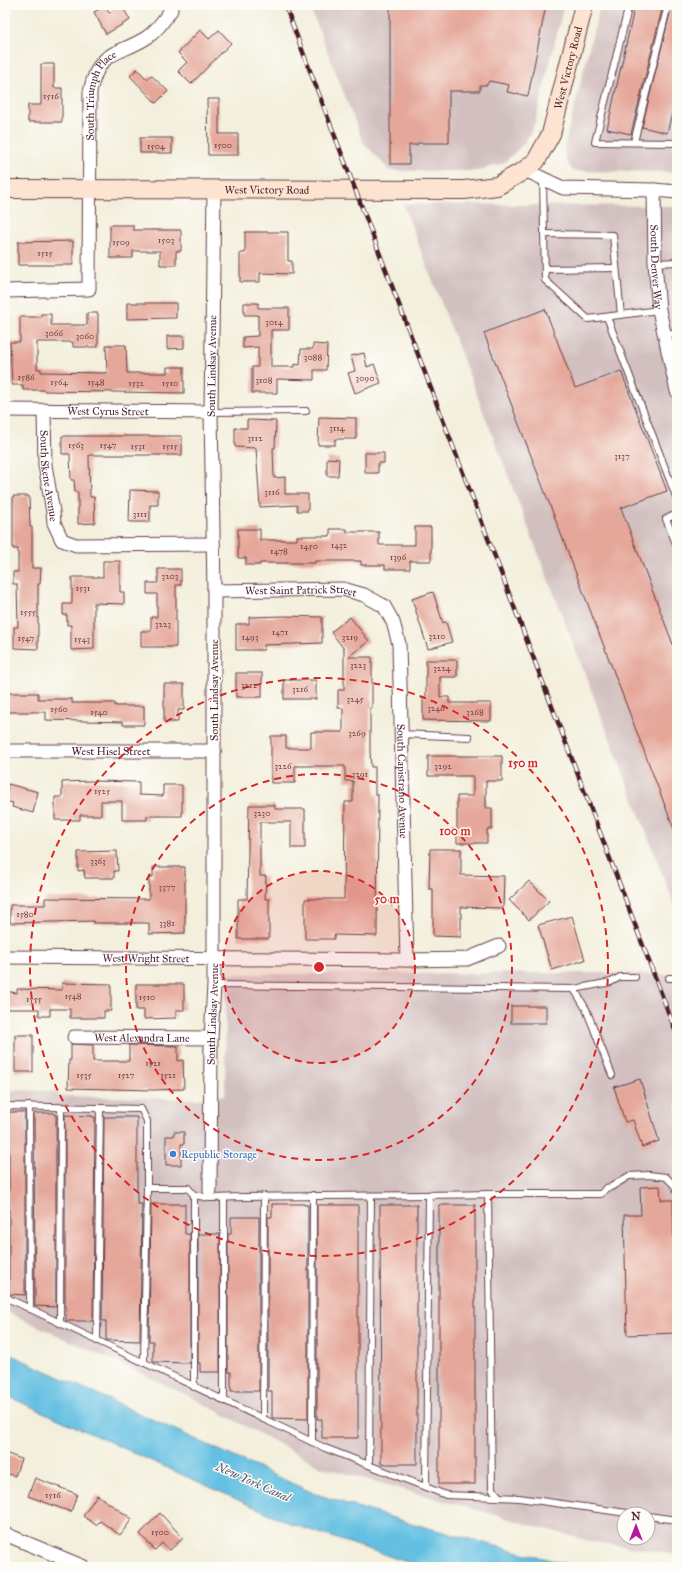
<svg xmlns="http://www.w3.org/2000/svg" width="682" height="1572" viewBox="0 0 682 1572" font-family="'IM FELL Great Primer',serif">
  <rect width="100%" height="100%" fill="#fdfcf7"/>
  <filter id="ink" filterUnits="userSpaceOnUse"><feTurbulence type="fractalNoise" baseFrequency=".025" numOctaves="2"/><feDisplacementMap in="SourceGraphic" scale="8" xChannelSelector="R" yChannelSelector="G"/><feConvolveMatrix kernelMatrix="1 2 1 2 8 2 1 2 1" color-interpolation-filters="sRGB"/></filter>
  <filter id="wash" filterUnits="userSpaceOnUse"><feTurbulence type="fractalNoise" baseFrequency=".012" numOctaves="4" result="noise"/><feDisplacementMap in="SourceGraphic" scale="16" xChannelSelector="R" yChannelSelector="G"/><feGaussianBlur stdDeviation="0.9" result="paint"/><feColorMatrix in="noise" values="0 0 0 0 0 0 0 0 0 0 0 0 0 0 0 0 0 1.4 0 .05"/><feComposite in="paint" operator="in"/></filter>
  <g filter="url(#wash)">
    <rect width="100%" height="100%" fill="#f3efdc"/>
    <g fill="#d2bfbf" fill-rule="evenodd">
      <polygon points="309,5 564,5 535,123 526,141 504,163 477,171 390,171 363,142"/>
      <polygon points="600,5 677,5 677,174 667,172 574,171 570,168 565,158 564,148"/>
      <polygon points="403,204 677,206 677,912"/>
      <path d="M605 973 677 975V1554L589 1541 322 1467 189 1396 5 1311V1090L58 1091 59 1096 197 1099 225 1095 226 974ZM624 1514H648V1538H624Z"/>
    </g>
    <path fill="#64c0e2" stroke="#577086" d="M5 1352 313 1493C400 1522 490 1545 579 1567H426L413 1564 292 1524 5 1395Z"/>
    <g id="blocks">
      <g fill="#e5a79a">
        <polygon points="390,5 546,5 528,96 507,92 509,85 489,81 487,85 480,85 480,91 449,91 449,143 417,143 417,145 409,145 409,164 390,164"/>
        <polygon points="635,5 663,5 631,134 607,129"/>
        <polygon points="672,5 677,5 677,93 667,133 642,127"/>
        <polygon points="106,6 109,13 122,6 130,20 106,34 94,12"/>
        <polygon points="200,30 209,39 219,30 231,43 191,84 178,71 187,62 178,53"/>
        <polygon points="41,64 54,64 54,88 62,88 62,122 28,122 28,105 41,105"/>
        <polygon points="137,69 147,79 151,75 168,91 156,103 130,76"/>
        <polygon points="207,99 219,99 219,134 238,134 238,155 208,155"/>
        <rect x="140" y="138" width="32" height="15"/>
        <polygon points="110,225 133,225 133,230 181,230 181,251 176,251 176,265 160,265 160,251 133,251 133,258 110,258"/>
        <polygon points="245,232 288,232 288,261 292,261 292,274 260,273 260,282 240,282 240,253 245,253"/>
        <polygon points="73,241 73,265 18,265 18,242"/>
        <polygon points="127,303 176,303 176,318 127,319"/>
        <polygon points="244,303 258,303 258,308 289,308 289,330 271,330 271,367 294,367 294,364 300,365 301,349 313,349 313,344 327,345 326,370 314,370 314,380 277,379 277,393 252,393 252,367 258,367 258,347 243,348 243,337 258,336 258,315 244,315"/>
        <polygon points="545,309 575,388 621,371 667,491 621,508 677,655 677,837 484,333"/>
        <polygon points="87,313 98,313 98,347 73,347 73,342 37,342 37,369 41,369 41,372 107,373 106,345 126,345 127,373 167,373 167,367 184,367 184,393 44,391 44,390 23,390 23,385 12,385 10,342 20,342 20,317 41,317 41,314 51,314 51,325 87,325"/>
        <polygon points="167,336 184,336 184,348 167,349"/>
        <polygon points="364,353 367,367 374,364 381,383 355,393 348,373 355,371 351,356"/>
        <polygon points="319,417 356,418 356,439 335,439 335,445 318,445"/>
        <polygon points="247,420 276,421 275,448 273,448 274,478 285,477 285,494 308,494 308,511 297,511 297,505 260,507 256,448 235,447 235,428 247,428"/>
        <polygon points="62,436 182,436 182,455 89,455 90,497 94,497 95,523 78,524 78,492 75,492 74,480 71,480 70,454 62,454"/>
        <polygon points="365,453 384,453 384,463 378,463 378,473 365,473"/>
        <polygon points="327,458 339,459 338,476 327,476"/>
        <polygon points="130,490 158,491 158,505 150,505 150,522 129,522"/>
        <polygon points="13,496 29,496 30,527 32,527 32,568 41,568 40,584 38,584 38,649 14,648 14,627 18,627 17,584 13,584 13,572 18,572 18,549 13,549"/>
        <polygon points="415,527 431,527 431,561 410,561 410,569 385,569 385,565 361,565 361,561 315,561 315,563 260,563 260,565 246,565 246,558 238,558 238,529 260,529 260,540 297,540 297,536 330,536 330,529 347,529 347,532 379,532 379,545 415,545"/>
        <polygon points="103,561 120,561 120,592 124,592 124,604 94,603 94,649 71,650 71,625 67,625 67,615 63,615 63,604 72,604 72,577 103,577"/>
        <polygon points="158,569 181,569 181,585 176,585 176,647 141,647 141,631 151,631 151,617 157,617 157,594 147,594 147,583 158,583"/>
        <polygon points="433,592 443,623 446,622 452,642 428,649 412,599"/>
        <polygon points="284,616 322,617 322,643 264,645 264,650 236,650 236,624 249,624 249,617"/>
        <polygon points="350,617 369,641 348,657 372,657 372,708 370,708 370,752 371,767 375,767 375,795 378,795 377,936 334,935 334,939 305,939 305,899 344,899 345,802 353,802 353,781 345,781 345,766 295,766 295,783 271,783 271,736 286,736 286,748 311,748 311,732 343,732 343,708 338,708 338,690 344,690 344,649 331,632"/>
        <polygon points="426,660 457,660 457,677 440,677 440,697 449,697 449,703 491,703 491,721 423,720 423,697 426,697"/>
        <rect x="236" y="673" width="26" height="24"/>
        <rect x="284" y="680" width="32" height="19"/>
        <polygon points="164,684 184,684 184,710 178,710 178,722 164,722"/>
        <polygon points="6,693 38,693 38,699 72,699 72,703 115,703 115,706 144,706 144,725 123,725 123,722 46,720 46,712 6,712"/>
        <polygon points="428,756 502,756 502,781 486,781 486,808 492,808 492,829 487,829 487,843 457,843 457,796 473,796 473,776 428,776"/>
        <polygon points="90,781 139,782 139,795 163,796 163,785 182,785 182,816 147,816 147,820 122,820 122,801 101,801 101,815 80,815 80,820 55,820 55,797 62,797 62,782"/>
        <polygon points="8,784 38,792 33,813 12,807 13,803 5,801"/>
        <polygon points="249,805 275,805 275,809 305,809 305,848 291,848 291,822 260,822 260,876 266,876 265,899 269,899 269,939 238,939 238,899 247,899"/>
        <polygon points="430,849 461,849 461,875 504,876 503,908 461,907 461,937 433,936 433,889 429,889"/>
        <polygon points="117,851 118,871 114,871 114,878 85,878 84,870 78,871 78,852"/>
        <polygon points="153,867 185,867 185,933 149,934 149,923 94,923 94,921 10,923 10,905 45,905 45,898 149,899 149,877 153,877"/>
        <polygon points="529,881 549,901 529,920 509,900"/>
        <polygon points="572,916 585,960 552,970 538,925"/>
        <polygon points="62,983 111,984 111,1011 104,1011 104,1018 70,1018 70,1009 50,1009 50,1016 39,1016 39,1009 5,1009 5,991 17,993 17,989 62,990"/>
        <polygon points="136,984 184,984 184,1010 176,1010 176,1018 144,1019 144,1010 136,1010"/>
        <rect x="511" y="1006" width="35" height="17"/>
        <rect x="15" y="1035" width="18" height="37"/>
        <polygon points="71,1044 93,1045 93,1061 129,1061 129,1045 178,1046 178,1061 183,1060 184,1089 153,1090 68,1088 69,1060 71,1060"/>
        <polygon points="640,1079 659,1141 642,1147 633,1120 625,1122 614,1087"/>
        <polygon points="9,1112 25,1112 25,1295 9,1294"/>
        <polygon points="34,1113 54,1113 54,1115 56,1115 56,1307 35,1306"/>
        <polygon points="65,1115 92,1116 92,1117 95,1117 93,1321 66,1321 66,1307 65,1307"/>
        <polygon points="104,1117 137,1117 137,1204 142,1204 140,1341 106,1340 106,1321 102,1321"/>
        <polygon points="174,1132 184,1132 184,1144 181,1144 181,1165 166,1165 166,1136 174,1136"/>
        <polygon points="660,1186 661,1200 673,1200 674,1254 676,1254 677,1333 627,1335 624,1215 641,1215 640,1187"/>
        <polygon points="151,1204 185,1204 185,1234 190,1234 190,1363 153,1362 153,1341 149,1341"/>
        <polygon points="272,1204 304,1204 304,1205 308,1205 308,1419 272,1418 272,1391 268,1391 268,1217 272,1217"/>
        <polygon points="317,1205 358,1205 358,1438 322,1438 322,1419 317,1419"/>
        <polygon points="380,1205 417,1205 417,1464 381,1464"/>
        <rect x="439" y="1205" width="36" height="279"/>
        <polygon points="231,1217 259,1217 259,1391 231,1391 231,1372 228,1372 228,1234 231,1234"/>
        <polygon points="198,1234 220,1234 220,1372 200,1372 200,1363 198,1363"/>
        <polygon points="5,1453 21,1459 15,1476 5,1473"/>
        <polygon points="35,1478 77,1494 71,1512 28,1496"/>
        <polygon points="97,1495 132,1519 120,1535 100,1521 96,1525 83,1516"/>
        <polygon points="160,1513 183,1538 170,1550 162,1543 155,1550 140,1534"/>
      </g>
    </g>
  </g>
  <g filter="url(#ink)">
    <use href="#blocks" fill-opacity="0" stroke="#633e46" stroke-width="1"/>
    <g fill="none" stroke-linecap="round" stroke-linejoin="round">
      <g stroke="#633e46" stroke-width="8">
        <g id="lane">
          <polyline points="629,5 595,142 677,143"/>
          <polyline points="634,142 668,5"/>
          <polyline points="543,180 545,280 588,319 659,310"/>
          <polyline points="544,234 613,235 621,315"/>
          <polyline points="655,263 677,262"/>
          <polyline points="545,269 616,268"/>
          <polyline points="607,317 677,499"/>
          <polyline points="664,335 677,332"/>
          <polyline points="211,412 306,411"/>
          <polyline points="677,514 666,519 677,546"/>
          <polyline points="401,734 469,737"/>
          <polyline points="669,978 677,978"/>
          <polyline points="214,985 574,989 586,1009 612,1075"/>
          <polyline points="574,989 611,982 620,977 635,977"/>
          <polyline points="5,1106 141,1109 147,1121 147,1188 188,1188 194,1195 210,1198"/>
          <polyline points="29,1106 30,1309"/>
          <path d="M210 1191V1198C303 1195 395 1196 488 1194L492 1489 500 1497"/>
          <polyline points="488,1194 601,1194 606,1188 611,1187 629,1176 649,1175 666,1177 675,1186 677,1192"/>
          <polyline points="194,1195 194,1387"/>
          <polyline points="224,1198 224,1401"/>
          <polyline points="5,1297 325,1448 446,1495 519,1498 634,1514"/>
          <polyline points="60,1323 61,1107"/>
          <polyline points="97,1341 100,1108"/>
          <polyline points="144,1363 147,1188"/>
          <polyline points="263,1419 264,1196"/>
          <polyline points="312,1442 313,1195"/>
          <polyline points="369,1465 371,1196"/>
          <polyline points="426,1487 429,1195"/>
          <polyline points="648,1516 677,1520"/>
        </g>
      </g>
      <g stroke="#633e46" stroke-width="15">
        <g id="street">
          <polyline points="525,170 563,188 654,190 677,192"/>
          <path id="s1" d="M654 190 655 263 659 310 677 391"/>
          <path id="s2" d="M5 291 89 289 90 92C99 49 115 57 146 38 157 31 164 20 171 10"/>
          <path id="s3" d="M5 410 211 412"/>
          <path id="s4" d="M44 410 45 465 53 512 54 523 62 540 76 545 213 544"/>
          <path id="s5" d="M214 591 343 589 364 595 384 606 393 622 399 644 407 960"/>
          <path id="s6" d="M8 751H214"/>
          <path id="s7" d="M5 957 407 960 467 959 499 946"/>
          <path id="s8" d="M74 1037 211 1038"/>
          <path id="s9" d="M210 1191 211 1038 214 985V591L211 412 214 190"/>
          <polyline points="5,1534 84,1567"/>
        </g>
      </g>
      <g stroke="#633e46" stroke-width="20">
        <g id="secondary">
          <path id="s10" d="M5 189 464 190 497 186 525 170 536 161 551 134 584 5"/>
        </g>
      </g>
      <use href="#lane" stroke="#fff" stroke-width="6"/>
      <use href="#street" stroke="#fff" stroke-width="13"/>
      <use href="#secondary" stroke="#fde4d1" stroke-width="18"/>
      <g stroke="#4a1f2b" stroke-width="4.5">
        <polyline id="rail" points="285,5 677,1035"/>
      </g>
      <use href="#rail" stroke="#fdfcf7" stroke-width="3" stroke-dasharray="9" stroke-linecap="butt"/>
    </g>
  </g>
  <circle cx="319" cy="967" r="96" fill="#d62828" fill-opacity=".12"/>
  <g fill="none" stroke="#d62828" stroke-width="2" stroke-dasharray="7 5">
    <circle cx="319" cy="967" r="96"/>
    <circle cx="319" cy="967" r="193"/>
    <circle cx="319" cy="967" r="289"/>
  </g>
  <circle fill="#3f7fe0" stroke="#fdfcf7" stroke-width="1.5" cx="173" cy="1154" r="4"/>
  <g text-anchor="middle" stroke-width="3" stroke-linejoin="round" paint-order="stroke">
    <g font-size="9" fill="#714147">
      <text x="51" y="99">1516</text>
      <text x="223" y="148">1500</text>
      <text x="156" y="149">1504</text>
      <text x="166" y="243">1503</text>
      <text x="121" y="245">1509</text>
      <text x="45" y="256">1515</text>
      <text x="274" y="325">3014</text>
      <text x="54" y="336">3066</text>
      <text x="85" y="339">3060</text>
      <text x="313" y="360">3088</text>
      <text x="26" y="380">1586</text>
      <text x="365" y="381">3090</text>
      <text x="264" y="383">3108</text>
      <text x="59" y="385">1564</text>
      <text x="96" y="385">1548</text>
      <text x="136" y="386">1532</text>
      <text x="170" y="386">1510</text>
      <text x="337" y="431">3114</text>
      <text x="255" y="441">3112</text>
      <text x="76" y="448">1563</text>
      <text x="108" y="448">1547</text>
      <text x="138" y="449">1531</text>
      <text x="170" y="449">1515</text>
      <text x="622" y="459">3137</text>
      <text x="272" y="495">3116</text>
      <text x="140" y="517">3111</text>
      <text x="339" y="548">1432</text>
      <text x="309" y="549">1450</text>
      <text x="279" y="554">1478</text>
      <text x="398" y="560">1396</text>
      <text x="170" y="579">3203</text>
      <text x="83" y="591">1531</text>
      <text x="28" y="615">1555</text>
      <text x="163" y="627">3223</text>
      <text x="280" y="635">1471</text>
      <text x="437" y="639">3210</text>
      <text x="250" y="640">1493</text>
      <text x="350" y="640">3219</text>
      <text x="26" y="641">1547</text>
      <text x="82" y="642">1543</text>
      <text x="358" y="668">3223</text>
      <text x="442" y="671">3224</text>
      <text x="249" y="688">3212</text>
      <text x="300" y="692">3216</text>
      <text x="355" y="702">3245</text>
      <text x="436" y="711">3246</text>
      <text x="59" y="712">1560</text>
      <text x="99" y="715">1540</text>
      <text x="475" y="715">3268</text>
      <text x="357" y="736">3269</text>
      <text x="283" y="769">3226</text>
      <text x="443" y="769">3292</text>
      <text x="360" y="777">3291</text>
      <text x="102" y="794">1525</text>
      <text x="262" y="816">3230</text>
      <text x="98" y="864">3363</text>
      <text x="167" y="890">3377</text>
      <text x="25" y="917">1580</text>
      <text x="167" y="926">3381</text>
      <text x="73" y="999">1548</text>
      <text x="147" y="1000">1510</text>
      <text x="34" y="1002">1555</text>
      <text x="153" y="1066">1521</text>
      <text x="84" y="1078">1535</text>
      <text x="126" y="1078">1527</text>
      <text x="168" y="1078">1521</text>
      <text x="53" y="1498">1516</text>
      <text x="160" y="1535">1500</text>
    </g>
    <g font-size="11" fill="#4a1f2b" stroke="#fdfcf7">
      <text dy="4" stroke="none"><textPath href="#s10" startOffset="638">West Victory Road</textPath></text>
      <text dy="4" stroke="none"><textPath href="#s2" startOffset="281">South Triumph Place</textPath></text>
      <text dy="4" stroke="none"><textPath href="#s10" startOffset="262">West Victory Road</textPath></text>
      <text dy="4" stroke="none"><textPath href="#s1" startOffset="77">South Denver Way</textPath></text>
      <text dy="4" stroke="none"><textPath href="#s9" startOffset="825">South Lindsay Avenue</textPath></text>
      <text dy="4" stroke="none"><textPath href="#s3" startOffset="103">West Cyrus Street</textPath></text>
      <text dy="4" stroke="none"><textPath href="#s4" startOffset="66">South Skene Avenue</textPath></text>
      <text dy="4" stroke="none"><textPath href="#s5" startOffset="87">West Saint Patrick Street</textPath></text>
      <text transform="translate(214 690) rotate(-90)" y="4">South Lindsay Avenue</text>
      <text dy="4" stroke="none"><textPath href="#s6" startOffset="103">West Hisel Street</textPath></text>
      <text dy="4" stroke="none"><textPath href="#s5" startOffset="352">South Capistrano Avenue</textPath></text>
      <text dy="4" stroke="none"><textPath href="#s7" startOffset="141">West Wright Street</textPath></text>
      <text dy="4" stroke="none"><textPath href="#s9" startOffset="177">South Lindsay Avenue</textPath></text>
      <text dy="4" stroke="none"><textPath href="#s8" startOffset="68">West Alexandra Lane</textPath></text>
    </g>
    <g font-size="11" fill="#366cbe" stroke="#fdfcf7" text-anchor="start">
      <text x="181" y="1158">Republic Storage</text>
    </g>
    <g font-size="12" font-style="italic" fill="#53576b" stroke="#fdfcf7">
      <text transform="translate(253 1482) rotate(24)" y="4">New York Canal</text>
    </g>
  </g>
  <circle cx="319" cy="967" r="6" fill="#d62828" stroke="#fdfcf7" stroke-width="2"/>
  <g font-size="12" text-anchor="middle" font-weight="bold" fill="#d62828" stroke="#fdfcf7" stroke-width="3" stroke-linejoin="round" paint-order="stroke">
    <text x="523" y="767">150 m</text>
    <text x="455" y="835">100 m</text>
    <text x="387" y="903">50 m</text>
  </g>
  <rect width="682" height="1572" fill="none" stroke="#fdfcf7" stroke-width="20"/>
  <g transform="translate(636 1526)"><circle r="19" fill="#fdfcf7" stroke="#b5a4a5"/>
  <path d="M0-3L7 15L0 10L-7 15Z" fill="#b5179e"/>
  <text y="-6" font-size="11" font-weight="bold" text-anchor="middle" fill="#4a1f2b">N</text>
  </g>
</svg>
